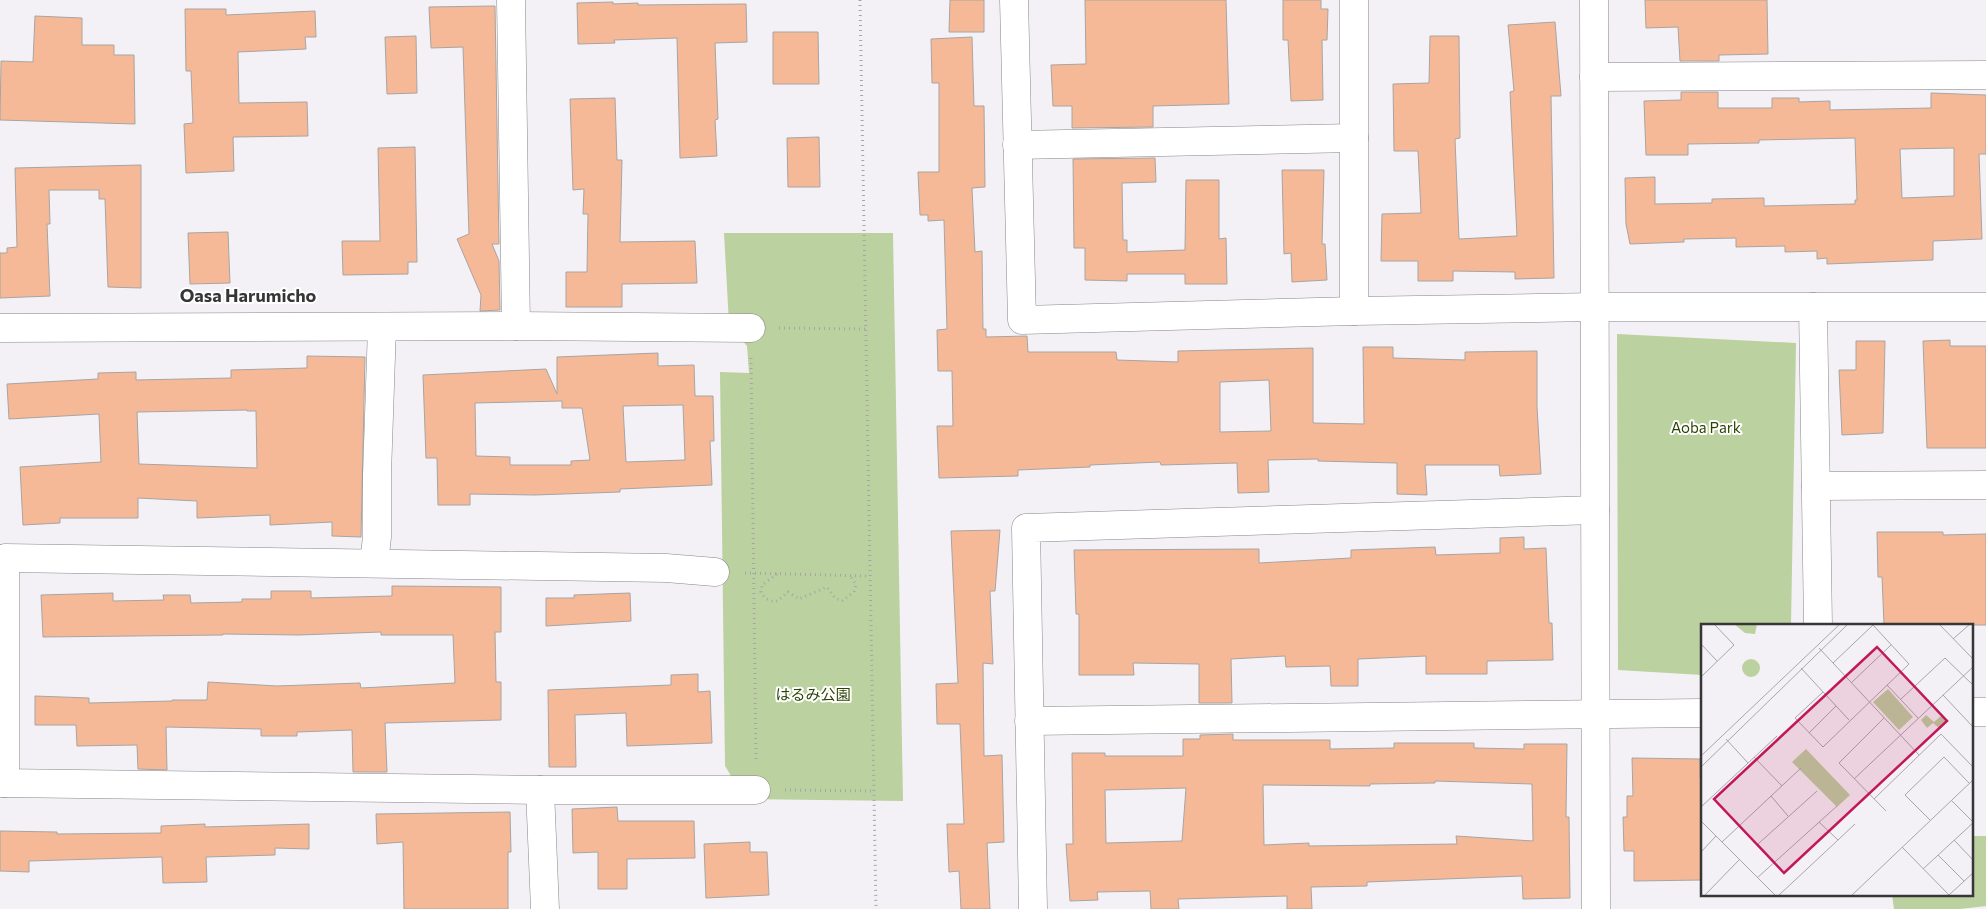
<svg xmlns="http://www.w3.org/2000/svg" width="1986" height="909" viewBox="0 0 1986 909" font-family="Commissioner,'Noto Sans JP',sans-serif">
  <rect width="100%" height="100%" fill="#f4f1f6"/>
  <g fill="#bbd19f">
    <polygon points="724,233 893,233 903,801 745,799 725,766 720,372 749,373 747,346 729,324"/>
    <polygon points="1617,334 1796,343 1791,625 1702,625 1702,675 1618,670"/>
    <polygon points="1972,836 1986,836 1986,906 1960,909 1894,909 1892,895 1972,895"/>
  </g>
  <g fill="#f6b997" stroke="#a8a4a2" fill-rule="evenodd">
    <polygon points="950,0 984,0 984,32 949,32"/>
    <polygon points="1085,0 1226,0 1229,104 1153,106 1153,127 1072,128 1072,106 1053,106 1051,65 1086,64"/>
    <polygon points="1283,0 1321,0 1321,9 1328,9 1327,40 1322,40 1323,100 1291,101 1288,40 1283,40"/>
    <polygon points="1645,0 1767,0 1768,54 1719,55 1719,61 1680,61 1678,27 1646,28"/>
    <polygon points="613,2 613,4 638,3 638,5 746,4 747,42 715,43 718,119 715,120 717,156 680,158 677,38 614,40 615,43 578,44 577,3"/>
    <polygon points="495,6 499,244 492,244 499,261 500,310 480,311 481,295 457,239 469,234 463,47 431,48 429,7"/>
    <polygon points="185,9 226,9 226,15 315,11 316,37 305,37 306,49 238,52 239,103 307,102 308,136 233,137 234,171 186,173 184,124 193,123 191,71 186,71"/>
    <polygon points="35,16 82,18 82,45 114,45 114,55 134,55 135,124 0,120 1,61 33,62"/>
    <polygon points="1555,22 1561,96 1551,96 1554,278 1515,279 1515,272 1453,271 1453,281 1418,281 1418,261 1381,261 1382,214 1421,213 1418,151 1394,151 1393,84 1429,83 1430,36 1459,36 1460,138 1455,139 1459,239 1517,236 1510,92 1514,91 1508,25"/>
    <polygon points="773,32 818,32 819,84 773,84"/>
    <polygon points="416,36 417,93 387,94 385,37"/>
    <path d="M972 37 974 106H984L985 187 972 188 975 252 982 251 983 329H986V337L1027 336 1028 352H1116L1117 360 1178 362V351L1313 348V423L1364 424 1363 347H1393V358L1465 360V352L1537 351V407L1541 474 1500 476 1499 465H1425L1427 495 1397 494V463L1318 461V459L1268 460 1269 492 1238 493 1237 463 1161 465 1160 462 1090 465V467L1018 470V476L939 478 937 426H953L952 371H938L937 330 947 329 944 220 928 221V215H920L918 172H939V83H932L931 39ZM1269 380 1271 431 1220 432V382Z"/>
    <path d="M1681 92H1718V108H1772V98H1799V102L1830 101V110L1931 108V93L1986 95V154H1979L1982 239 1933 241V260L1827 264V258L1817 259V251L1785 252V246L1736 247V238L1684 239V242L1630 244 1626 224 1625 178 1655 177V204L1712 203V199L1764 198V206L1855 204V200H1857L1855 138 1759 140V143L1688 144V155H1646L1644 101 1681 100ZM1954 148V196L1902 198 1900 149Z"/>
    <polygon points="615,98 617,160 622,160 620,242 695,241 697,283 622,284 622,307 566,307 566,272 587,272 588,214 583,214 584,189 573,190 570,99"/>
    <polygon points="819,137 820,187 788,187 787,138"/>
    <polygon points="415,147 417,262 408,262 408,274 343,275 342,241 380,241 378,148"/>
    <polygon points="1155,158 1156,182 1122,183 1123,240 1127,240 1127,252 1185,250 1186,180 1219,180 1219,239 1226,238 1227,284 1185,284 1185,274 1127,274 1127,281 1085,280 1085,248 1074,248 1073,159"/>
    <polygon points="141,165 141,288 108,287 105,199 99,199 99,190 49,190 50,224 47,224 50,296 0,298 0,253 7,253 7,248 17,247 15,168"/>
    <polygon points="1282,170 1324,170 1322,244 1325,244 1327,280 1292,282 1291,253 1284,254"/>
    <polygon points="228,232 230,283 190,284 188,233"/>
    <polygon points="1950,340 1950,346 1986,346 1986,448 1927,448 1923,341"/>
    <polygon points="1856,341 1885,341 1883,433 1842,435 1839,370 1856,370"/>
    <path d="M658 353V366L694 365 695 396H713L714 441H710L712 485 620 489V492L535 495 470 494V505H438L437 458H426L423 375 546 369 557 394V357ZM562 401V408H582L590 460 571 461V465H510V457L476 456 475 403ZM683 405 685 460 626 462 623 406Z"/>
    <path d="M307 356 365 357 361 537 332 536V522L270 525V515L197 518V501L138 498V518H60V523L23 525 20 467 101 462 99 414 9 419 7 384 98 379V373L136 372V380L231 378V370L307 368ZM247 410V411H256L257 468 139 464 137 412Z"/>
    <polygon points="1000,530 995,591 990,591 993,664 983,663 984,756 1002,755 1004,842 987,843 990,909 961,909 959,871 949,872 947,824 964,824 960,724 937,724 936,684 958,683 951,531"/>
    <polygon points="1877,532 1943,532 1943,535 1986,534 1986,625 1884,625 1882,577 1878,577"/>
    <polygon points="1524,537 1524,549 1546,548 1549,623 1552,623 1553,660 1487,661 1487,674 1426,674 1426,656 1358,659 1358,686 1331,686 1330,666 1286,667 1285,656 1231,659 1232,703 1199,703 1199,664 1133,663 1134,675 1079,675 1079,614 1076,614 1074,550 1259,549 1259,563 1351,558 1351,550 1435,547 1436,555 1500,553 1500,538"/>
    <polygon points="392,586 501,587 501,632 495,632 496,682 501,682 501,720 385,723 387,772 353,772 352,730 297,732 297,736 261,736 261,729 166,727 167,770 138,769 137,745 77,746 76,725 35,725 35,696 89,698 89,703 172,701 172,700 207,700 208,682 277,686 360,683 361,688 455,683 453,635 381,635 381,632 299,635 223,634 223,635 43,637 41,595 113,593 113,601 164,600 163,595 190,595 191,603 242,602 242,599 271,599 271,591 311,591 311,598 392,596"/>
    <polygon points="630,593 631,621 546,626 546,598 574,598 574,595"/>
    <polygon points="698,674 698,692 710,691 712,743 627,746 626,713 575,715 576,767 549,767 548,690 671,685 671,675"/>
    <path d="M1233 734V740H1330V749L1394 748V743H1474V748L1524 749V744H1567L1566 817H1569L1570 898 1523 899 1522 876 1367 882V886L1311 887 1312 909H1287V896L1178 899 1179 909H1151L1150 891 1097 892 1098 900 1070 901 1066 844H1073L1072 753H1105V756H1183V739H1200V735ZM1435 781 1532 784 1533 841 1456 836 1457 844 1309 846V843L1264 845 1263 785 1370 786V784L1435 783ZM1186 788 1182 841 1106 843 1105 790Z"/>
    <polygon points="1632,758 1700,759 1700,778 1702,779 1702,880 1634,881 1634,851 1624,851 1623,817 1627,817 1627,796 1633,796"/>
    <polygon points="617,807 618,821 694,821 695,858 627,859 627,889 598,889 598,852 573,853 572,809"/>
    <polygon points="510,812 511,852 508,852 508,909 404,909 403,842 377,844 376,814"/>
    <polygon points="205,824 205,827 309,824 309,849 275,848 275,855 206,857 207,882 163,883 162,857 29,861 29,872 0,871 0,831 57,832 57,834 161,833 161,826"/>
    <polygon points="750,842 750,852 767,852 769,895 706,898 704,844"/>
  </g>
  <g fill="none" stroke-linecap="round" stroke-linejoin="round">
    <g stroke="#888689" stroke-width="29">
      <g id="minor">
        <polyline points="511,0 516,326"/>
        <polyline points="1014,0 1022,320 1354,311 1594,307 1986,307"/>
        <polyline points="1594,0 1596,909"/>
        <polyline points="1594,77 1986,75"/>
        <polyline points="1017,145 1354,138"/>
        <polyline points="1813,307 1818,625"/>
        <polyline points="1354,311 1354,0"/>
        <polyline points="0,328 516,326 751,328"/>
        <polyline points="1816,486 1986,485"/>
        <polyline points="374,563 377,537 377,474 382,327"/>
        <polyline points="1972,712 1986,712"/>
        <polyline points="1029,721 1702,713"/>
        <polyline points="0,783 540,790 756,790"/>
        <polyline points="5,783 5,558 666,568 715,572"/>
        <polyline points="540,790 545,909"/>
        <polyline points="1033,909 1026,528 1595,510"/>
      </g>
    </g>
    <g stroke="#a7a5a8" stroke-width="3" stroke-dasharray="1 4" stroke-linecap="butt">
      <polyline points="860,0 876,909"/>
      <polyline points="779,328 866,329"/>
      <polyline points="751,358 756,759"/>
      <polyline points="745,573 870,576"/>
      <polyline points="777,574 762,585 761,592 765,598 774,602 779,600 788,592 799,599 827,587 835,598 842,601 854,592 856,585 850,575"/>
      <polyline points="785,790 874,791"/>
    </g>
    <use href="#minor" stroke="#fff" stroke-width="28"/>
  </g>
  <g text-anchor="middle" stroke-width="4" stroke-linejoin="round" paint-order="stroke">
    <g font-size="15" fill="#2c4200" stroke="#fff">
      <text x="1706" y="433">Aoba Park</text>
      <text x="813" y="700">はるみ公園</text>
    </g>
    <g font-size="18" font-weight="bold" fill="#373637" stroke="#fff">
      <text x="248" y="302">Oasa Harumicho</text>
    </g>
  </g>
  <g transform="translate(1701 624)">
    <rect width="272" height="272" fill="#f4f1f6"/>
    <path d="M33 0H56L54 10 44 9ZM41 44a9 9 0 1 1 18 0a9 9 0 1 1-18 0ZM187 65 212 93 198 106 172 78ZM225 91 233 98 241 91 247 96 239 105 232 99 226 104 220 96ZM105 125 149 171 136 183 91 138Z" fill="#bbd19f"/>
    <path fill="none" stroke="#a8a6aa" stroke-width="1" d="M238 0 273 36M252 15 269 0M0 20 16 37M118 24 218 131M100 44 148 96M0 53 33 21 13 0M150 59 190 21M186 61 217 94M122 68 94 94 122 123 208 40 172 1 132 39M242 71 273 104M200 75 244 34 273 62M183 94 138 139 185 187M108 109 135 82M25 115 47 139M0 132 139 0M53 133 81 162M0 143 147 0M153 155 273 42M70 172 87 192M173 175 240 110 273 144M250 176 273 199M0 183 76 112M229 196 204 171 243 133 268 159M0 197 75 272M137 216 154 200M253 216 273 237M21 218 100 144M201 223 249 272M0 228 15 212M237 231 263 257M74 238 57 220 116 167M222 245 273 198M56 254 136 182M248 271 273 248M3 272 38 236M77 272 137 216 118 198M150 272 273 155"/>
    <path fill="#c2185b" fill-opacity="0.15" stroke="#c2185b" stroke-width="2.5" d="M176 23 246 97 83 249 13 175Z"/>
    <rect width="272" height="272" fill="none" stroke="#373637" stroke-width="2.5"/>
  </g>
</svg>
